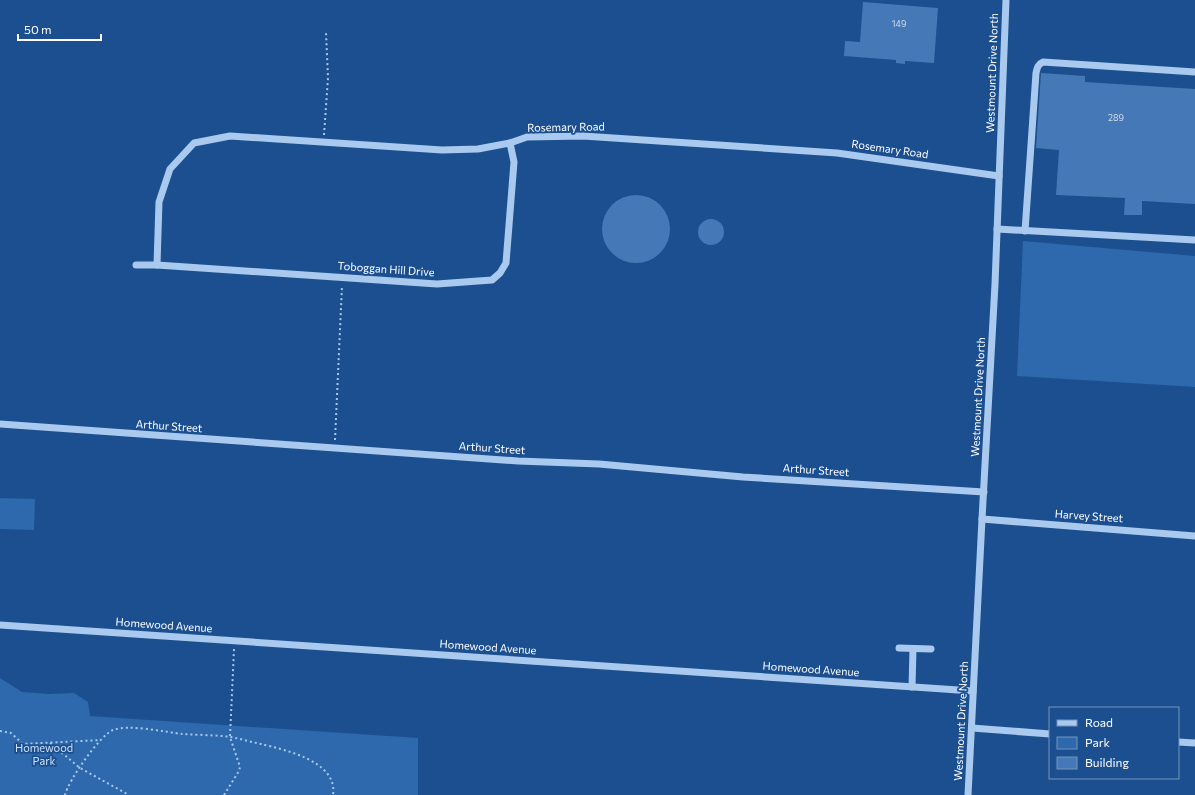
<svg xmlns="http://www.w3.org/2000/svg" width="1195" height="795" viewBox="0 0 1195 795" font-family="Commissioner,sans-serif">
  <rect width="100%" height="100%" fill="#1b4f8f"/>
  <g fill="#2e69ad">
    <polygon points="1023,241 1195,256 1195,387 1017,376"/>
    <polygon points="0,498 35,499 34,530 0,529"/>
    <polygon points="0,678 22,692 49,694 74,693 88,702 90,716 418,738 418,795 0,795"/>
  </g>
  <g fill="#4478b7">
    <polygon points="863,2 938,8 934,63 905,61 905,64 896,63 896,60 844,56 845,41 860,42"/>
    <polygon points="1041,73 1085,76 1085,82 1195,89 1195,204 1142,201 1142,215 1124,215 1125,198 1056,195 1059,150 1036,148"/>
    <circle cx="636" cy="229" r="34"/>
    <circle cx="711" cy="232" r="13"/>
  </g>
  <g fill="none" stroke-linecap="round" stroke-linejoin="round">
    <g stroke="#a9c9ee" stroke-width="2" stroke-dasharray="2 3" stroke-linecap="butt">
      <polyline points="324,135 328,78 326,32"/>
      <polyline points="335,440 342,286"/>
      <polyline points="0,731 11,733 23,744 100,740"/>
      <polyline points="50,743 80,768 129,795"/>
      <path d="M65 795C68 781 100 735 113 730 128 724 166 732 182 734 198 735 215 735 231 737 241 739 251 742 261 744 285 750 338 761 333 795"/>
      <polyline points="224,795 239,771 240,767 230,737 234,649"/>
    </g>
    <g stroke="#a9c9ee" stroke-width="7">
      <polyline points="997,229 1195,240"/>
      <path d="M1025 231 1036 73C1037 68 1038 64 1043 62L1195 72"/>
      <polyline points="136,265 157,265 437,284 492,280 500,273 506,263 514,162 510,143"/>
      <polyline points="157,265 159,202 170,169 194,143 230,136 442,150 478,149 510,143 527,137 583,136 837,153 999,176"/>
      <polyline points="0,424 518,461 599,464 743,477 984,492"/>
      <polyline points="982,519 1195,536"/>
      <polyline points="0,625 973,691"/>
      <polyline points="899,648 931,649"/>
      <polyline points="912,687 913,649"/>
      <polyline points="972,728 1050,734"/>
      <polyline points="1178,742 1195,743"/>
      <polyline points="968,795 982,519 995,284 1006,0"/>
    </g>
  </g>
  <g text-anchor="middle" stroke-width="3.5" stroke-linejoin="round" paint-order="stroke">
    <g font-size="9" fill="#d0dded">
      <text x="899" y="27">149</text>
      <text x="1116" y="121">289</text>
    </g>
    <g font-size="11" fill="#fff" stroke="#1b4f8f">
      <text transform="translate(992 73) rotate(-88)" y="4">Westmount Drive North</text>
      <text transform="translate(566 127) rotate(-1)" y="4">Rosemary Road</text>
      <text transform="translate(890 149) rotate(8)" y="4">Rosemary Road</text>
      <text transform="translate(386 269) rotate(4)" y="4">Toboggan Hill Drive</text>
      <text transform="translate(978 397) rotate(-87)" y="4">Westmount Drive North</text>
      <text transform="translate(169 426) rotate(4)" y="4">Arthur Street</text>
      <text transform="translate(492 448) rotate(4)" y="4">Arthur Street</text>
      <text transform="translate(816 470) rotate(4)" y="4">Arthur Street</text>
      <text transform="translate(1089 516) rotate(4)" y="4">Harvey Street</text>
      <text transform="translate(164 625) rotate(4)" y="4">Homewood Avenue</text>
      <text transform="translate(488 647) rotate(4)" y="4">Homewood Avenue</text>
      <text transform="translate(811 669) rotate(4)" y="4">Homewood Avenue</text>
      <text transform="translate(961 721) rotate(-87)" y="4">Westmount Drive North</text>
    </g>
    <g font-size="11" fill="#cfe3fa" stroke="#1b4f8f">
      <text x="44" y="752">Homewood<tspan x="44" dy="13">Park</tspan></text>
    </g>
  </g>
  <rect x="1049" y="707" width="130" height="72" fill="#1b4f8f" stroke="#7695bc"/>
  <rect x="1057" y="720" width="20" height="6" fill="#a9c9ee" stroke="#7695bc"/>
  <text x="1085" y="727" font-size="12" fill="#ffffff">Road</text>
  <rect x="1057" y="737" width="20" height="12" fill="#2e69ad" stroke="#7695bc"/>
  <text x="1085" y="747" font-size="12" fill="#ffffff">Park</text>
  <rect x="1057" y="757" width="20" height="12" fill="#4478b7" stroke="#7695bc"/>
  <text x="1085" y="767" font-size="12" fill="#ffffff">Building</text>
  <path d="M18 34v6h83v-6" fill="none" stroke="#ffffff" stroke-width="2"/>
  <text x="24" y="34" font-size="12" fill="#ffffff" stroke="#1b4f8f" stroke-width="3" paint-order="stroke">50 m</text>
</svg>
